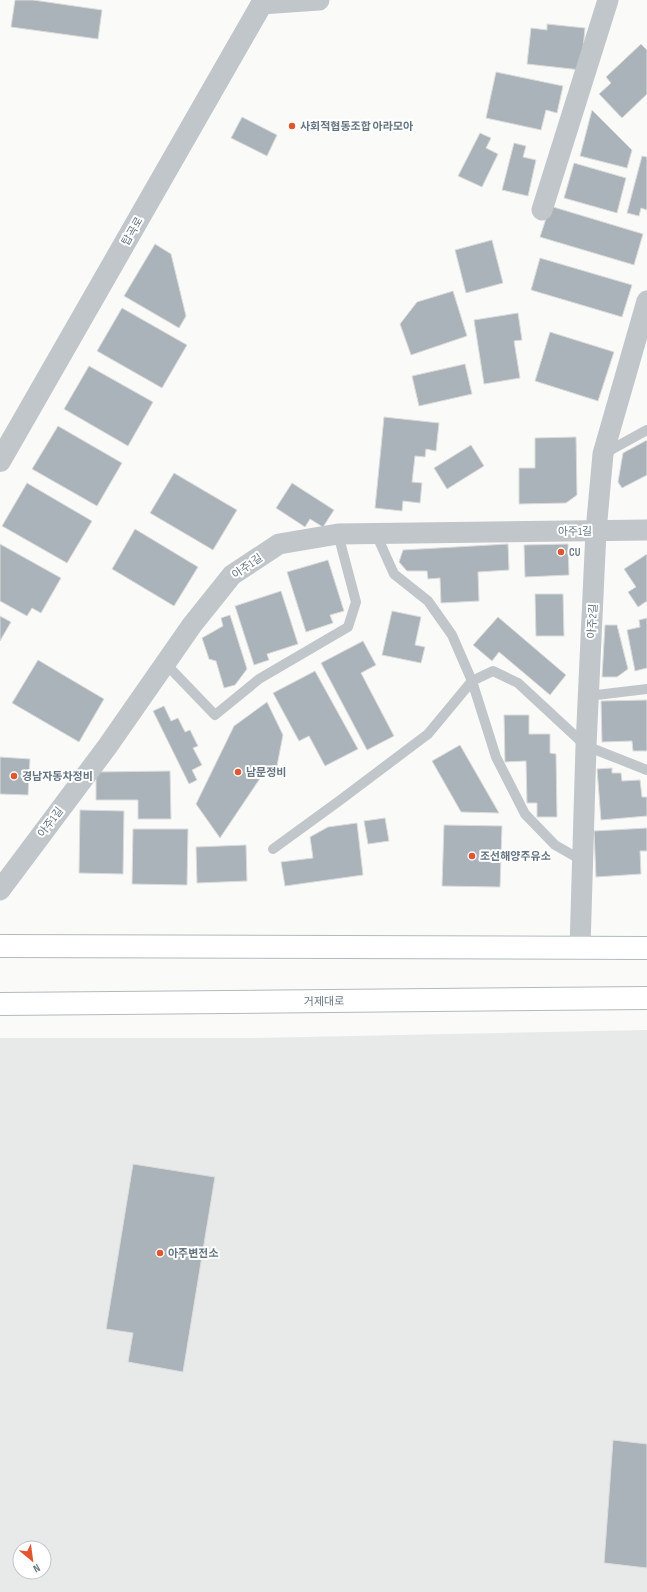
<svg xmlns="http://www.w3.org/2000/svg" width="647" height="1592" viewBox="0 0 647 1592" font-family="'Sofia Sans Condensed','Noto Sans KR',sans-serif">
  <rect width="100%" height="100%" fill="#fafaf8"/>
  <path fill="#e8e9e9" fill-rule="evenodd" d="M647 1030V1592H0V1038H251ZM20 1548H44V1572H20Z"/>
  <g fill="#aab3b9" stroke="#dcdcda">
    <polygon points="15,0 33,0 102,10 98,39 11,27"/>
    <polygon points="547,24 585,28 581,70 527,64 531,28 547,30"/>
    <polygon points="641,44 647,50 647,94 622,118 599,94 611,83 606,77"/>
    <polygon points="496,72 563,86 557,113 546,110 541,130 486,118"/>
    <polygon points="592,110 632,150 627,168 580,156"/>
    <polygon points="242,117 277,135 267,156 231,138"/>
    <polygon points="480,133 491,138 486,148 498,154 482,187 458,176"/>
    <polygon points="514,143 526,146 523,157 536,160 528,196 502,190"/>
    <polygon points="642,156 647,157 647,210 641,208 639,216 627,213"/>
    <polygon points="574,163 626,178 617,213 564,198"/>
    <polygon points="550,206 643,234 634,265 540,237"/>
    <polygon points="492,240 503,283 466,293 455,250"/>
    <polygon points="155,244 171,254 186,316 179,328 124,296"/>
    <polygon points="540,258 632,285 622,317 531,290"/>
    <polygon points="453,291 467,336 411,355 400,324 417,302"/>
    <polygon points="122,308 187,345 162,388 97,351"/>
    <polygon points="518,313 522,340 514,341 520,378 484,384 474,320"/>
    <polygon points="550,332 614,352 598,401 535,381"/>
    <polygon points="465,364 472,394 419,406 412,376"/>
    <polygon points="89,366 153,402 128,446 64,409"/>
    <polygon points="384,417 439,423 436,451 426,449 425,457 415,456 412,482 422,483 420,503 403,501 402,511 375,508"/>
    <polygon points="58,426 122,463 97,506 32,469"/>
    <polygon points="576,437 577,495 566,503 519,504 519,468 535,468 535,438"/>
    <polygon points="647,440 647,475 622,488 618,482 623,453"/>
    <polygon points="471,445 484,466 447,489 434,468"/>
    <polygon points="174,473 237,510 213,550 150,513"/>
    <polygon points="27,483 92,521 67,563 2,526"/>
    <polygon points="292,483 334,510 323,527 310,519 305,527 276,508"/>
    <polygon points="135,529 198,567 174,606 112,569"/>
    <polygon points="0,544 61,578 41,613 32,608 27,616 0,601"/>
    <polygon points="508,544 509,570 478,572 479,601 441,603 440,578 428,579 427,571 407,571 399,562 403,550"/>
    <polygon points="568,544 569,575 525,577 524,545"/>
    <polygon points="647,554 647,601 638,607 628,592 636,587 624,569"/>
    <polygon points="328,560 344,611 330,615 333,623 306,632 287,572"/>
    <polygon points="281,591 298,644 267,654 269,660 254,665 235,606"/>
    <polygon points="535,594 563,594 564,636 536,636"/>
    <polygon points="392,611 421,617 415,645 425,647 421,663 382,655"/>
    <polygon points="230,615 247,669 235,685 224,688 216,661 209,659 202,638 223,626 221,618"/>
    <polygon points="0,616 11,622 0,641"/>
    <polygon points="498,617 566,675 550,695 499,652 492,661 473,645"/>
    <polygon points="647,618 647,668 635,671 627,630 640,627 639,620"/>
    <polygon points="605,625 617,625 628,669 617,677 602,677"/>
    <polygon points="363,641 376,665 361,673 394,736 367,750 321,663"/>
    <polygon points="38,660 104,699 79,742 12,703"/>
    <polygon points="315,671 358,749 325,766 309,736 299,741 273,693"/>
    <polygon points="647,700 647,751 633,751 632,741 602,742 601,701"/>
    <polygon points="267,702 283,735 275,776 267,768 220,838 196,804 234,726"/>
    <polygon points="164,706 171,721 178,718 185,732 190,730 198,746 193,748 202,765 192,770 197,780 189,784 153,711"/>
    <polygon points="504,715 529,715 529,734 550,734 550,753 556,754 557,817 537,817 537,803 527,803 526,761 505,762"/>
    <polygon points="460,745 499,813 461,812 432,761"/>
    <polygon points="0,757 30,759 28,795 0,794"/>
    <polygon points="612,768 612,773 621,773 622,781 640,780 642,797 647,797 647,816 601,820 597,769"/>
    <polygon points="170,771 171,819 138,819 138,800 96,800 96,772"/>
    <polygon points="80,810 124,811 123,874 79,873"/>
    <polygon points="385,818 389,841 368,844 364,821"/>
    <polygon points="357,823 363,875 285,886 281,862 313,858 310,837 328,827"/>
    <polygon points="444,825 502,826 500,887 442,886"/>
    <polygon points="647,828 647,851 640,851 641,874 596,877 594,831"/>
    <polygon points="133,829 188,829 187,885 132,884"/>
    <polygon points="246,845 247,881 197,883 196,847"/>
    <polygon points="133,1164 215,1177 183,1372 128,1362 133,1333 106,1329"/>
    <polygon points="613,1440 647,1444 647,1568 604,1563"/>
  </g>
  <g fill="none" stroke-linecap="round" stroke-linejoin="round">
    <g stroke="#b4b9bd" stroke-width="24">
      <g id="trunk">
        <polyline points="0,946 647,948"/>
        <polyline points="0,1004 647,998"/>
      </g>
    </g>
    <g stroke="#c1c6ca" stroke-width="10">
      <polyline points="605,453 647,430"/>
      <polyline points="376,534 394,574 428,601 452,635 472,681 496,757 525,814 555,845 583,861"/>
      <polyline points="165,663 215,715 259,679 348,627 356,602 338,534"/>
      <polyline points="588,696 647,689"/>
      <polyline points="273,849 339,801 428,734 472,681 493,671 518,683 586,746 647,770"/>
    </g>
    <g stroke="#c1c6ca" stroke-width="21">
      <polyline points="261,4 319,0"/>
      <polyline points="542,210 608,0"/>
      <polyline points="0,890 107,747 192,625 232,575 279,544 338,534 647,530"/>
      <polyline points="580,948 586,746 596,531 603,454 647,301"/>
    </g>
    <polyline stroke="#c1c6ca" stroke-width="22" points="0,461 264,0"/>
    <use href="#trunk" stroke="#fff" stroke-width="22"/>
  </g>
  <g fill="#e15530" stroke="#fff" stroke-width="1.5">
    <circle cx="292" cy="126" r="4"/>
    <circle cx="561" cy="552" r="4"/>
    <circle cx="238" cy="772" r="4"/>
    <circle cx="14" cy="776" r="4"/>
    <circle cx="472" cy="856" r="4"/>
    <circle cx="160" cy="1253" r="4"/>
  </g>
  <g text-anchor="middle" stroke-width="4" stroke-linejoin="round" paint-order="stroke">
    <g font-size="11" font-weight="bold" fill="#657682" stroke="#fff" text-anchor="start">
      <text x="300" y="130">사회적협동조합 아라모아</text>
      <text x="569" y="556">CU</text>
      <text x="246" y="776">남문정비</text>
      <text x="22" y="780">경남자동차정비</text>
      <text x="480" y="860">조선해양주유소</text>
      <text x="168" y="1257">아주변전소</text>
    </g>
    <g font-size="11" fill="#657682" stroke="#fff">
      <text transform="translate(132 231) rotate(-60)" y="4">탑곡로</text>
      <text transform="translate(575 531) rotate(-1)" y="4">아주1길</text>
      <text transform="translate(247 566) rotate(-35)" y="4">아주1길</text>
      <text transform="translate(592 621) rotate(-87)" y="4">아주2길</text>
      <text transform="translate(50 822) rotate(-53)" y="4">아주1길</text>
      <text transform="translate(324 1001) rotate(-1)" y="4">거제대로</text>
    </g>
  </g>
  <g transform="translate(32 1560) rotate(151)"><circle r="19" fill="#ffffff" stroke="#c1c8cd"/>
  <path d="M0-3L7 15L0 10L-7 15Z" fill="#e15530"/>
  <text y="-6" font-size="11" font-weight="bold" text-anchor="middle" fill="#657682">N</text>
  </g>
</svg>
